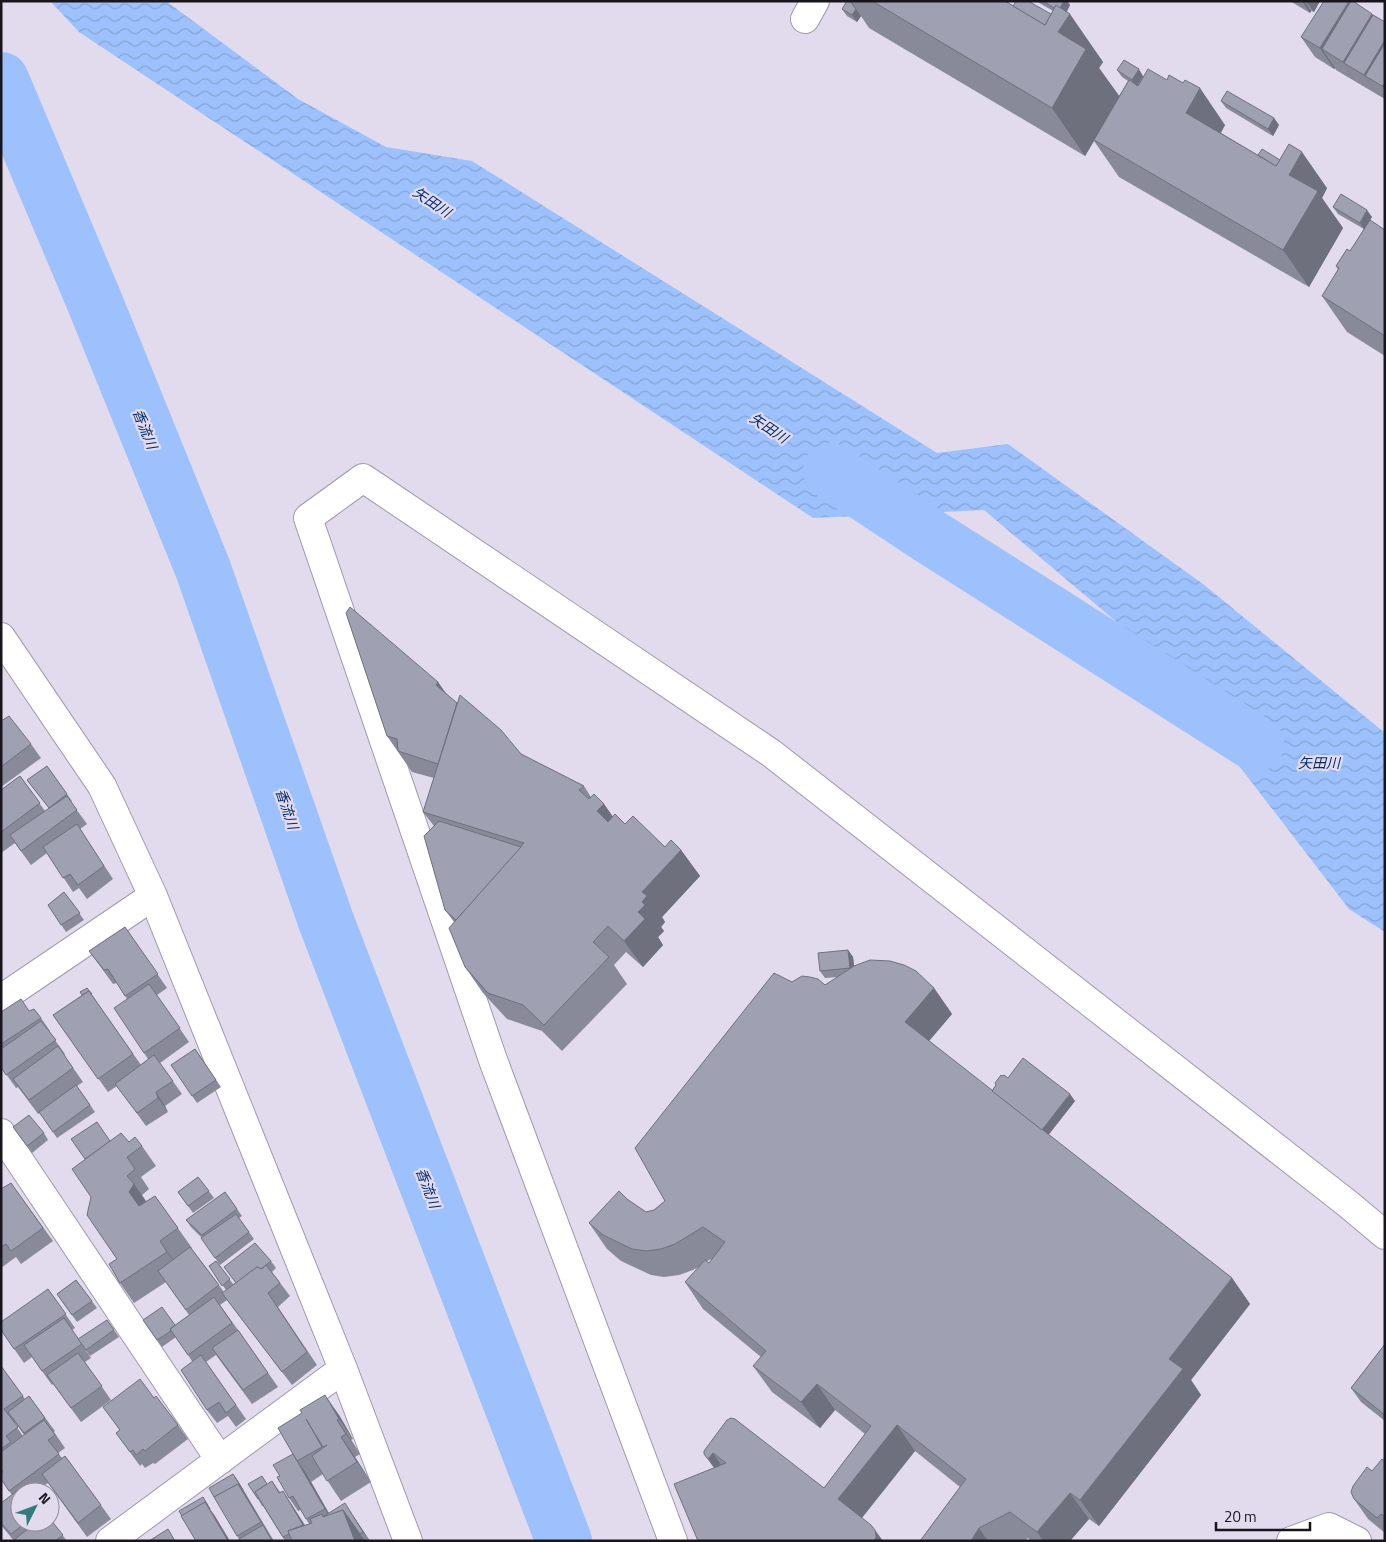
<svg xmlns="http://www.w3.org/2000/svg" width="1386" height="1542" viewBox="0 0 1386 1542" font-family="'Titillium Web','Noto Sans JP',sans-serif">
  <defs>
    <pattern id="water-waves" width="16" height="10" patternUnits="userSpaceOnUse" patternTransform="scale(1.25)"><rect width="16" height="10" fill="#9cc1fc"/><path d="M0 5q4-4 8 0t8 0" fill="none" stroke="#86a5d7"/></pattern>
  </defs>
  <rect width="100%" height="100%" fill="#e1dbed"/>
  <polygon fill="url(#water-waves)" points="50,1 166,1 298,99 386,147 472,161 937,453 1008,444 1203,584 1385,733 1385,932 1349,909 1151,651 984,510 813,518 79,32"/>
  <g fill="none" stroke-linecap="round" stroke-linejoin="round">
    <g stroke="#9cc1fc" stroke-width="56">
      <polyline points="1,80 93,298 203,569 326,921 564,1541"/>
      <polyline points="831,471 926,534 1256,744"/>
    </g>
    <g stroke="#9f99ab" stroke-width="30">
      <g id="street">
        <polyline points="805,19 815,1"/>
        <polyline points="1,637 102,786 153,896 343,1369 408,1541"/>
        <polyline points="1,999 153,896"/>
        <polyline points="1,1133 220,1460"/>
        <polyline points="110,1541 343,1369"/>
        <polyline points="673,1541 493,1060 308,518 363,478 771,753 1348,1204 1385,1235"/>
      </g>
    </g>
    <g stroke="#9f99ab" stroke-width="30">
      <polyline id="secondary" points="1291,1541 1329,1527 1357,1541"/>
    </g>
    <use href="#street" stroke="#fff" stroke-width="28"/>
    <use href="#secondary" stroke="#fff" stroke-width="28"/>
  </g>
  <g fill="#898a99" fill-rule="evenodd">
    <polygon points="847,1 1005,1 1013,6 1051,14 1053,11 1036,1 1067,1 1070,5 1067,12 1103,62 1099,68 1119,96 1128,81 1122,77 1117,70 1143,76 1225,125 1221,133 1258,155 1327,188 1322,198 1343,228 1309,287 1119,177 1094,141 1085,156 869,28 861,16 857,22 847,16 842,9"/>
    <polygon points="1290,1 1320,1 1314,12 1311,11 1310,13"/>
    <polygon points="1372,14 1373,15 1385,22 1385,99 1378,95 1336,70 1335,68 1334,69 1315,57 1301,37"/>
    <polygon points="1221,101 1274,118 1279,125 1273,136 1226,108"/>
    <polygon points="1333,207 1372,217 1370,220 1385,230 1385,356 1347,332 1322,296 1338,270 1336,266 1350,251 1364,229 1338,214"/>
    <polygon points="438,682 445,693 457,703 521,754 584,786 591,797 604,804 613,817 665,847 681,850 700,876 662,917 665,922 661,927 664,931 658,937 663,945 643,967 626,952 614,965 627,984 562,1051 542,1031 507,1019 483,993 465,967 454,922 445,910 434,826 423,812 434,778 412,772 387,736"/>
    <polygon points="1,721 31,744 41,758 1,787"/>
    <polygon points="47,766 72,801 71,802 87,824 80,829 113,879 87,899 79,888 73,892 47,853 31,865 15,843 1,853 1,790 20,776 45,811 49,808 27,780"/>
    <polygon points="64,892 84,920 66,932 48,905"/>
    <polygon points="125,927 167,988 157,995 189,1042 160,1063 182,1094 165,1106 168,1112 146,1126 117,1086 108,1092 53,1015 82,995 87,988 141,1065 148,1059 144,1053 127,999 117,983 113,984 89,951"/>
    <path d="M848 950 853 957 854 966 934 988 952 1014 929 1041 992 1091 1002 1076 1075 1101 1048 1135 1232 1278 1250 1304 1191 1380 1201 1395 1099 1526 1089 1519 1070 1541H1031L1028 1538 1024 1541H920L960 1487 915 1451 862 1518 714 1468 704 1454V1451L824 1488 865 1434 835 1410 820 1428 772 1392 753 1366 761 1357 703 1309 685 1282 699 1267 693 1270 679 1275 664 1277 651 1275 621 1261 607 1249 589 1223 627 1199 646 1212 654 1210 665 1201 792 982 825 985 838 977 825 978 820 971ZM714 1258 709 1263 707 1261Z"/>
    <polygon points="29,1011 41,1018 50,1031 49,1032 65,1054 64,1055 83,1082 77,1086 95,1112 57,1138 40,1113 38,1114 18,1087 16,1088 1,1067 1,1012"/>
    <polygon points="195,1049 221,1087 197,1103 171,1065"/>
    <polygon points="13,1127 44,1133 48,1140 32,1153"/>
    <polygon points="110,1141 129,1142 142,1146 156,1166 141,1177 149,1189 142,1195 146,1202 155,1196 192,1248 192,1249 224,1292 226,1290 209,1266 216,1261 233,1284 271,1261 276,1268 272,1272 290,1296 278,1307 317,1365 292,1385 227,1300 220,1305 238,1330 278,1387 252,1404 216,1355 206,1362 246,1419 236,1427 228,1416 217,1423 207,1410 192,1361 176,1337 162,1347 143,1320 175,1325 189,1315 166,1282 134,1303 120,1283 117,1259 91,1197"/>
    <polygon points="198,1177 214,1198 193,1213 178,1192"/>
    <polygon points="11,1183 53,1241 21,1264 16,1257 1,1268 1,1189"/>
    <polygon points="225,1192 242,1216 239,1218 254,1239 220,1265 201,1238 202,1238 191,1227 186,1220"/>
    <polygon points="76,1280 97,1308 77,1322 57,1294"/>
    <polygon points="48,1289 75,1328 72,1330 91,1358 85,1362 111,1400 81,1422 53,1384 52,1385 32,1357 24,1363 1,1330"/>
    <polygon points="107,1320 119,1337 90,1356 78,1339"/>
    <polygon points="1385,1344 1385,1421 1361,1402 1351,1388"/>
    <path d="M1 1366 25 1399 29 1396 55 1431 54 1432 65 1448 58 1453 62 1458 65 1456 111 1519 87 1537 48 1483 35 1492H20V1522H50V1516L54 1522 53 1523 67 1541H14L1 1525V1503L12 1495 1 1479 3 1472 1 1470ZM15 1422 24 1435 23 1436 14 1423Z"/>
    <polygon points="154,1398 178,1425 188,1439 155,1464 153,1463 145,1468 142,1464 140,1466 116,1433 120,1430 103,1407"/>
    <polygon points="339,1415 353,1439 351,1440 360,1454 355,1457 371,1482 341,1501 323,1474 311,1482 306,1473 329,1513 354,1517 370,1541 285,1541 263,1506 262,1506 258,1499 268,1484 272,1481 280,1492 292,1505 305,1525 309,1524 301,1510 298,1511 289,1498 280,1476 293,1454"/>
    <polygon points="1385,1461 1385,1533 1368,1519 1354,1499 1372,1471"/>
    <polygon points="233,1474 238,1481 274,1541 240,1541 237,1536"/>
  </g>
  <g fill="#6f707d">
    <polygon points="1064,1 1067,1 1070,5 1063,17 1059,10"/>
    <polygon points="1302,1 1304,1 1311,11 1310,13"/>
    <polygon points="1306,1 1320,1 1314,12"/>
    <polygon points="1349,1 1351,1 1322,49 1335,68 1334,69 1320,48"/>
    <polygon points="856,9 861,16 857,22 852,15"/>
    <polygon points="1070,14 1103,62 1099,68 1120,97 1085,156 1052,108 1058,32"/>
    <polygon points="1372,14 1385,31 1344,63 1357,82 1343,62"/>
    <polygon points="1385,40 1385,90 1382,86 1365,76 1378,95 1364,75"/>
    <polygon points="1139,69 1143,76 1136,87 1132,80"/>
    <polygon points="1200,88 1225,125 1211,149 1186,113"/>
    <polygon points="1274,118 1279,125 1273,136 1268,129"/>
    <polygon points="1302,152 1327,188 1322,198 1343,228 1309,287 1283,250 1289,175"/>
    <polygon points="1367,210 1372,217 1364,230 1360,223"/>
    <polygon points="438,682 452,702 436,685"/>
    <polygon points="604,804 622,830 615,837 597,811"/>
    <polygon points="681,850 700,876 662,917 665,922 661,927 664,931 658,937 663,945 643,967 624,941 638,912 642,902 642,892"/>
    <polygon points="848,950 853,957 855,974 850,968"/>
    <polygon points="934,988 952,1014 923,1048 905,1022"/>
    <polygon points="156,1092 165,1106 168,1112 158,1098"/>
    <polygon points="1070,1094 1075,1101 1043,1142 1038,1135"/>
    <polygon points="134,1184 148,1204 143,1212 129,1192"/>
    <polygon points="160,1241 174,1261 181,1273 167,1252"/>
    <polygon points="1232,1278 1250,1304 1191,1380 1201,1395 1099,1526 1080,1500 1169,1359"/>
    <polygon points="817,1384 835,1410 820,1428 801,1402"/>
    <polygon points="325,1395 339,1415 353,1439 339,1419"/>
    <polygon points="337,1420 351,1440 360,1454 346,1434"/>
    <polygon points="897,1425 915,1451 856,1525 838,1499"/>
    <polygon points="341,1437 355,1457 371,1482 357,1462"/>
    <polygon points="713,1453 731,1480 727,1485 708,1459"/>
    <polygon points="297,1461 306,1473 334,1523 325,1509"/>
    <polygon points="233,1474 238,1481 270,1536 261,1522"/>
    <polygon points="283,1491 292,1505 313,1539 303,1525"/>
    <polygon points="1070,1493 1089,1519 1070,1541 1043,1541 1037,1532"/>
    <polygon points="205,1502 215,1516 230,1541 228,1541"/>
    <polygon points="345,1503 354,1517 370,1541 363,1532"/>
    <polygon points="343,1510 365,1541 355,1541"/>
    <polygon points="979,1528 988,1541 971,1541"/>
    <polygon points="875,1530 883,1541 873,1541"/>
  </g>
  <g fill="#9fa0b2" stroke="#6f707d">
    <polygon points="847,1 850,1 856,9 852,15 842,9"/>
    <polygon points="872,1 1005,1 1045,25 1056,5 1070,14 1058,32 1086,49 1052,108"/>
    <polygon points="1016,1 1028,1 1051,14 1045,25 1013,6"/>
    <polygon points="1043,1 1064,1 1060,8 1056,5 1054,8"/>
    <polygon points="1324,1 1349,1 1320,48 1301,37"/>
    <polygon points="1351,1 1353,1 1372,14 1343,62 1322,49"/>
    <polygon points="1373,15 1385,22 1385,40 1364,75 1344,63"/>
    <polygon points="1385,43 1385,83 1382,86 1365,76"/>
    <polygon points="1124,60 1139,69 1132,80 1117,70"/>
    <polygon points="1148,69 1167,80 1169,75 1183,83 1185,80 1200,88 1186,113 1276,166 1289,144 1302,152 1289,175 1318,191 1283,250 1094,140 1129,80 1138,86"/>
    <polygon points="1227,91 1274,118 1268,129 1221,101"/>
    <polygon points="1262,149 1280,160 1276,166 1258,155"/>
    <polygon points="1341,194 1367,210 1360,223 1333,207"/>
    <polygon points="1370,220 1385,230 1385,336 1322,296 1339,268 1336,266 1347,249 1350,251"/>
    <polygon points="350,607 438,682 436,685 457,703 438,764 398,751 397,739 387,736 346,613"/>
    <polygon points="460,695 501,730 521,754 584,786 579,790 589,799 594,794 604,804 597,811 608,822 615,814 625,824 633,816 665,847 671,840 681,850 642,892 647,896 642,902 645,905 638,912 645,919 624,941 608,926 593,942 609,957 544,1025 523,1005 488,993 465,967 449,928 524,843 423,812"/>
    <polygon points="9,716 31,744 1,767 1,721"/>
    <polygon points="47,766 67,794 49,808 27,780"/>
    <polygon points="20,776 40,803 1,832 1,790"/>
    <polygon points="67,796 77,810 21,851 10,835"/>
    <polygon points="439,821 521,847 456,920 445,910 424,836"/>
    <polygon points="77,824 104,866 78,885 70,874 63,878 43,847"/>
    <polygon points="64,892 80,913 61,925 48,905"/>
    <polygon points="125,927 158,974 125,996 108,969 104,970 89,951"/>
    <polygon points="848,950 850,968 820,971 818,953"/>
    <polygon points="870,960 890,961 904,965 916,971 934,988 905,1022 1232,1278 1169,1359 1183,1369 1080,1500 1070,1493 1037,1532 1010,1512 979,1528 971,1541 920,1541 966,1479 897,1425 838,1499 871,1525 875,1530 876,1535 876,1538 873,1541 698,1541 674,1484 726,1463 713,1453 708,1459 704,1454 704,1451 727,1420 731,1418 735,1419 824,1488 871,1426 817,1384 801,1402 753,1366 766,1351 685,1282 705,1260 709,1263 725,1242 703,1227 675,1244 661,1249 646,1251 632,1249 603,1235 589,1223 619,1191 627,1199 646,1212 654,1210 665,1201 635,1148 774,973 792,982 802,976 810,977 818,979 825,985 854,966"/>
    <polygon points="149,984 180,1028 144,1053 114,1008"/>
    <polygon points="87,988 92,994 91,994 89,991 82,995 80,992"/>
    <polygon points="89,991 133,1054 98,1079 53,1015"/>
    <polygon points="21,999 29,1011 34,1009 41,1018 1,1044 1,1012"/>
    <polygon points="41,1021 56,1040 6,1075 1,1067 1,1049"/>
    <polygon points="58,1046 73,1068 29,1100 13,1079"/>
    <polygon points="195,1049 216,1080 192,1096 171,1065"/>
    <polygon points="154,1055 173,1081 156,1092 158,1098 137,1113 115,1084"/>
    <polygon points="1023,1058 1070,1094 1042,1130 992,1091 996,1085 995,1083 1001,1075 1002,1076 1004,1075 1008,1078"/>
    <polygon points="76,1085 90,1105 53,1132 39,1112"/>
    <polygon points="29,1115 44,1133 27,1146 13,1127"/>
    <polygon points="97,1122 110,1141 85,1159 71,1139"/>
    <polygon points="121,1133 129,1142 135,1137 142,1146 127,1157 135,1169 127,1176 134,1184 129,1192 139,1206 155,1196 178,1228 160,1241 167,1252 120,1283 109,1264 117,1259 87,1215 91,1197 72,1169"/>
    <polygon points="198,1177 209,1191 188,1206 178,1192"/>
    <polygon points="11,1183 43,1228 11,1251 6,1244 1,1247 1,1189"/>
    <polygon points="225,1192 237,1209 202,1235 186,1220"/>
    <polygon points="236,1214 249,1232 215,1258 201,1238"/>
    <polygon points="255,1243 271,1261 261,1269 257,1267 236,1283 224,1267"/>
    <polygon points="190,1247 219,1285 186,1310 158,1271"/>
    <polygon points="216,1261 230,1279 222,1286 209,1266"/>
    <polygon points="266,1265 280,1283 268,1293 307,1352 282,1372 222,1293 257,1267 262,1269"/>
    <polygon points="76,1280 92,1301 72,1315 57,1294"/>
    <polygon points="48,1289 66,1314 14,1349 1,1330 1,1322"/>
    <polygon points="214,1297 232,1323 188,1355 170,1329"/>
    <polygon points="162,1307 175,1325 170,1329 171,1331 157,1340 143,1320"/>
    <polygon points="64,1318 82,1344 42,1371 24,1345"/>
    <polygon points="107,1320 114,1330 86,1350 78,1339"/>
    <polygon points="238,1330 268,1373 243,1390 212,1348"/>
    <polygon points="1385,1344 1385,1415 1351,1388"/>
    <polygon points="78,1353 102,1386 71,1408 47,1375"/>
    <polygon points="201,1355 236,1405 226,1413 219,1402 207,1410 181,1370"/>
    <polygon points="1,1366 23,1396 4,1409 18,1427 6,1436 11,1442 1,1449"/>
    <polygon points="140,1379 154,1398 156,1396 178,1425 145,1451 143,1449 136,1455 133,1450 130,1452 116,1433 120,1430 103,1407"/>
    <polygon points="325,1395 339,1419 337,1420 346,1434 341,1437 357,1462 327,1481 312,1456 327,1445 323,1447 306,1419 322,1447 297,1461 278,1428 302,1413 300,1410"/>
    <polygon points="29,1396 45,1418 24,1433 8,1412"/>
    <polygon points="44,1420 55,1435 48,1440 59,1454 9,1491 1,1479 1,1473 3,1472 1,1470 1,1452"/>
    <polygon points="293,1454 325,1509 306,1519 293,1496 289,1498 277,1477 280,1476 273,1465"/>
    <polygon points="65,1456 101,1505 78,1523 42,1474"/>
    <polygon points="1382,1459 1385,1461 1385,1517 1381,1514 1377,1518 1354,1499 1351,1492 1353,1486 1367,1467 1372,1471"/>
    <polygon points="233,1474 243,1490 238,1484 214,1497 209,1488"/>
    <polygon points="262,1476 267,1484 255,1492 259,1498 258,1499 248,1484"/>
    <polygon points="272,1481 279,1493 283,1491 303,1525 288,1531 289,1534 283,1537 255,1492"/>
    <polygon points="26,1484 31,1492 20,1492 20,1522 27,1522 11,1534 1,1523 1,1503"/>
    <polygon points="238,1484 261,1522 237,1536 214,1497"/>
    <polygon points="203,1497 210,1509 205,1502 182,1516 179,1511"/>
    <polygon points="205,1502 228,1541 196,1541 181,1516"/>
    <polygon points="345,1503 363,1532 360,1534 343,1510 324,1517 324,1516"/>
    <polygon points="343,1510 355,1541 292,1541 288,1531 312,1523 310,1519 322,1514 323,1517"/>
    <polygon points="50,1519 63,1535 55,1541 16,1541 15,1539 37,1522 50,1522"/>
    <polygon points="263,1525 272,1541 240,1541 239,1539"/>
    <polygon points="168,1529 175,1541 149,1541"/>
  </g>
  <g text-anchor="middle" stroke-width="4.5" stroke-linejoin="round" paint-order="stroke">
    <g font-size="14" font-style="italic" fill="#022b6d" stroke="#e1dbed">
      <text transform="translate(432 202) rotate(34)" y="5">矢田川</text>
      <text transform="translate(769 428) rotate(34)" y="5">矢田川</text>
      <text transform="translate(145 429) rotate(68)" y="5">香流川</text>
      <text x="1319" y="768">矢田川</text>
      <text transform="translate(287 809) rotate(71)" y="5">香流川</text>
      <text transform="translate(428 1188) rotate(69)" y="5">香流川</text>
    </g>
  </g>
  <rect width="1386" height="1542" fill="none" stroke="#18161c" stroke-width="5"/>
  <g transform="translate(35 1507) rotate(48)"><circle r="24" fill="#e1dbed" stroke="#918c99"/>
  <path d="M0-4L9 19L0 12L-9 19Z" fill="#327b7d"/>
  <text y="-8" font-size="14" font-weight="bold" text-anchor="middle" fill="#18161c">N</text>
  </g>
  <path d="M1216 1522v8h94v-8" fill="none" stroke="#18161c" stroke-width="2.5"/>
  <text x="1224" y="1522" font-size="15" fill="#18161c" stroke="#e1dbed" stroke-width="4" paint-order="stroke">20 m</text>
</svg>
